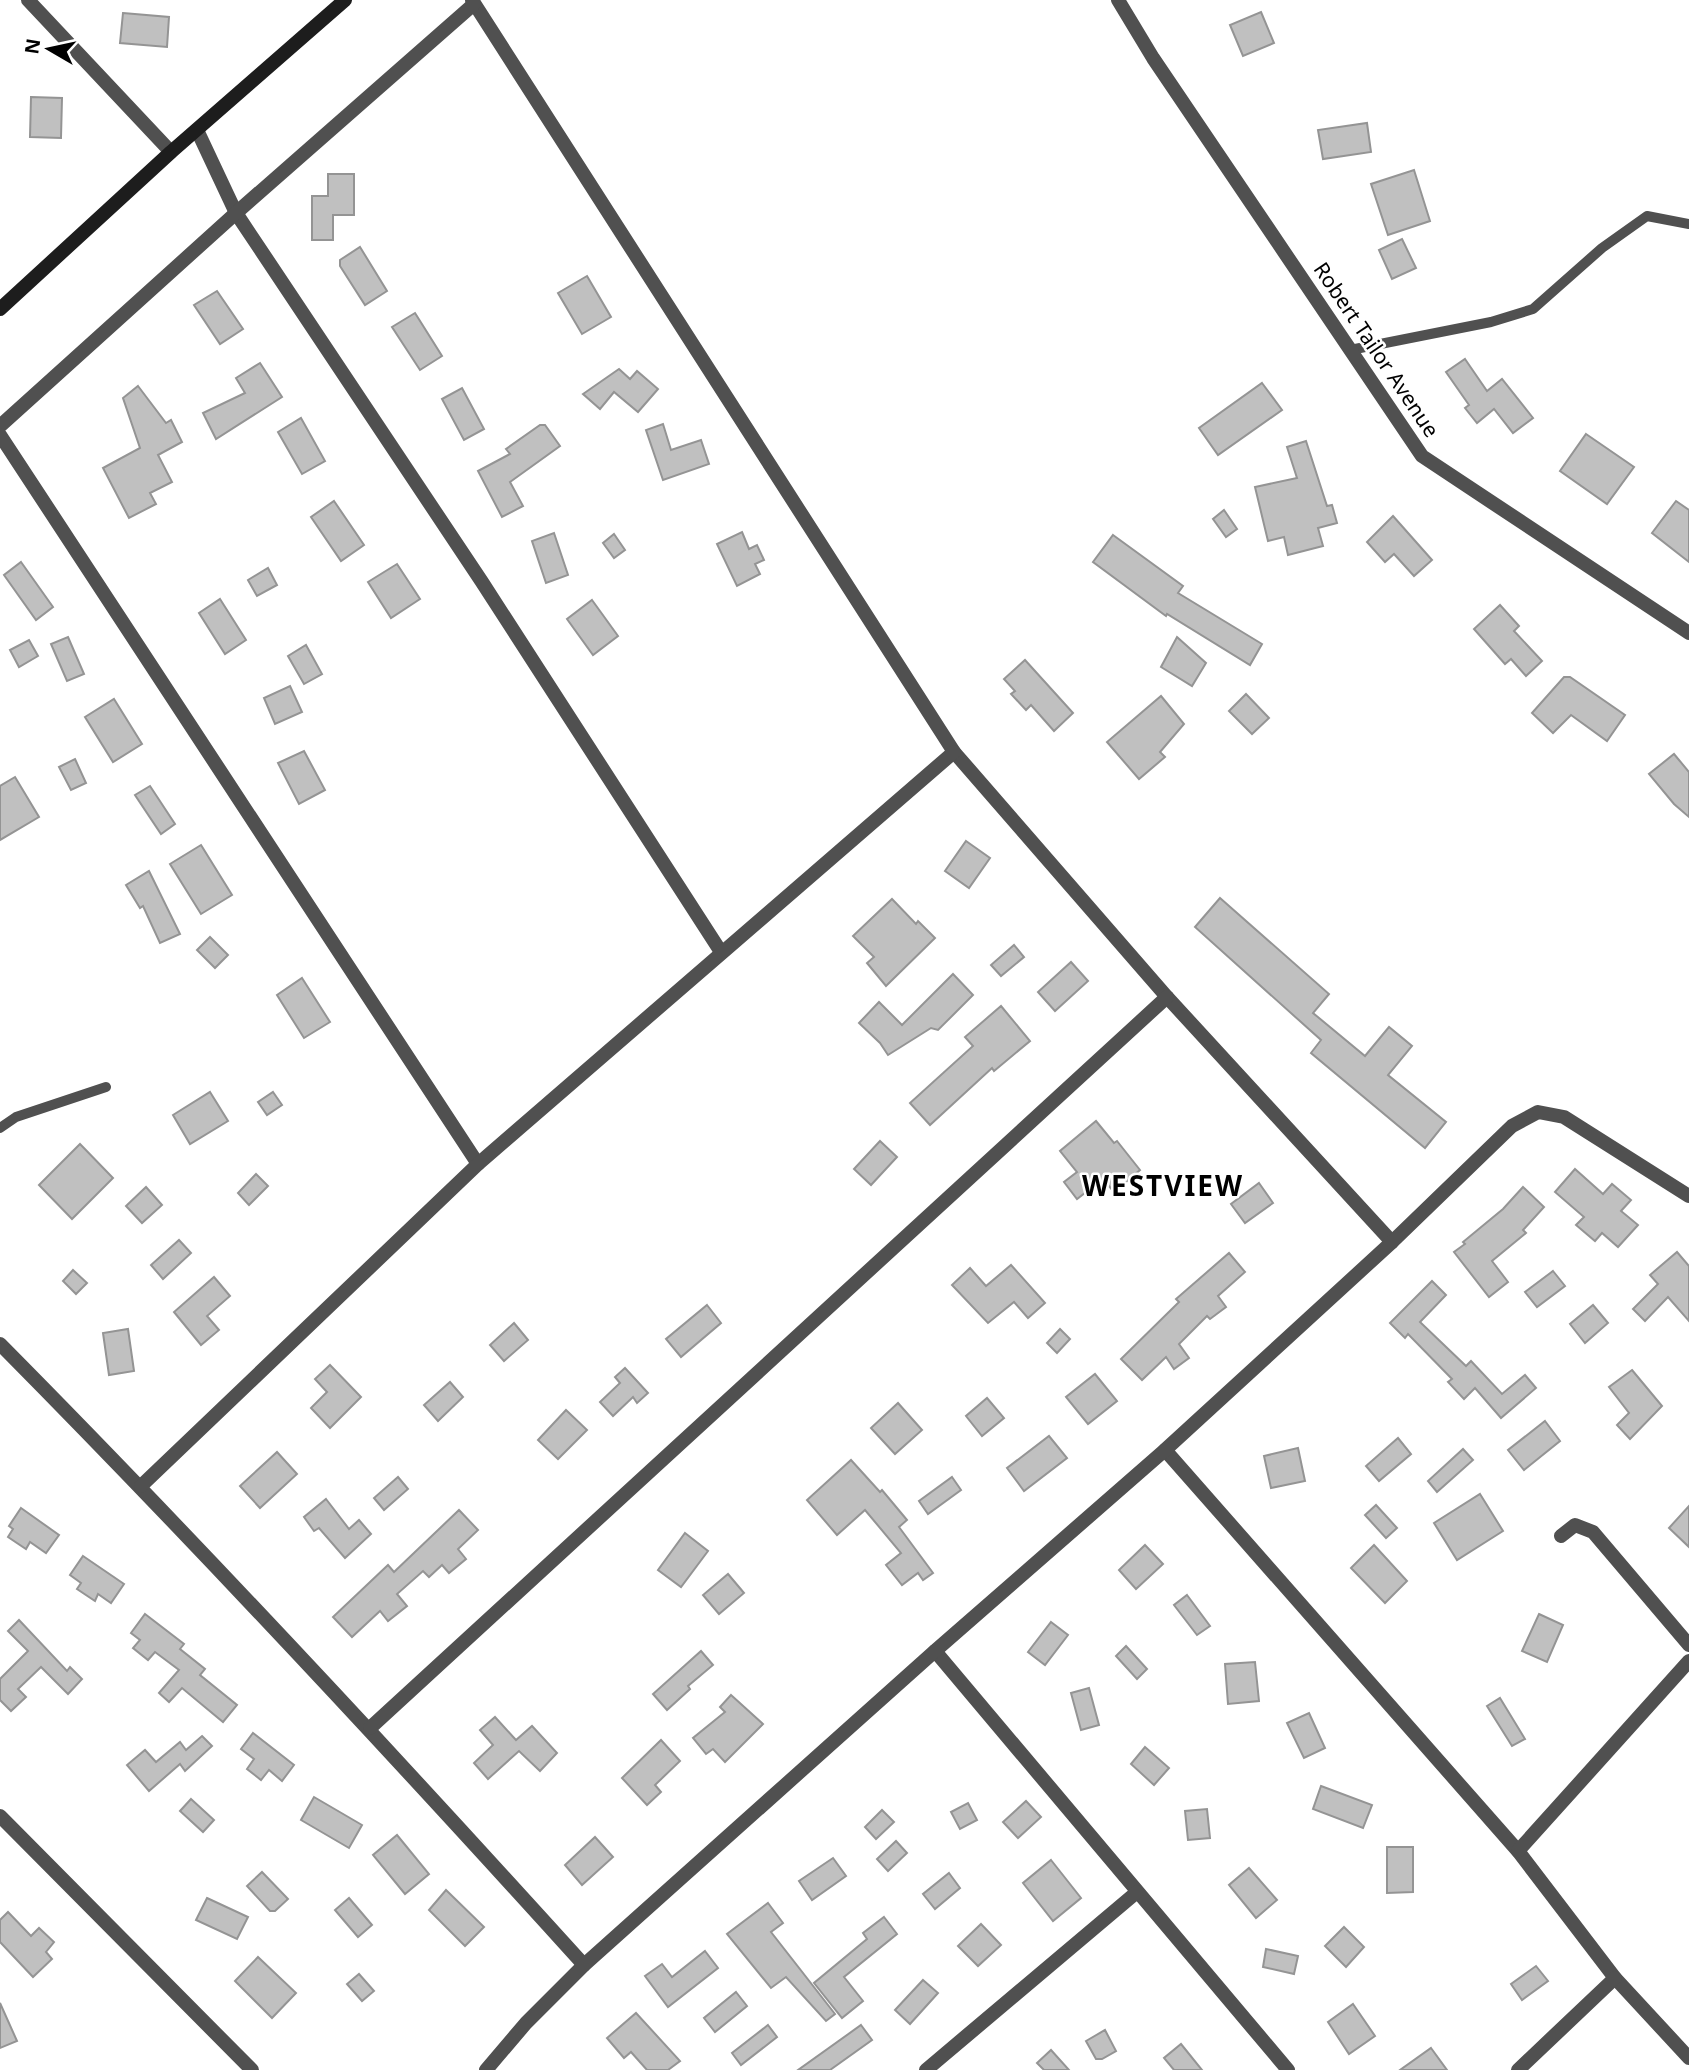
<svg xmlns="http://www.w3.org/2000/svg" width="1689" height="2070" viewBox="0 0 1689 2070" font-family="'Noto Sans',sans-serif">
  <rect width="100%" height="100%" fill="#fff"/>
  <g fill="#c0c0c0" stroke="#949494" stroke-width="2">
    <polygon points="1261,12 1274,43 1243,56 1230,25"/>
    <polygon points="123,13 169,17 167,47 120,43"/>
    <polygon points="31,97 62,98 61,138 30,137"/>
    <polygon points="1367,123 1371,152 1323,159 1318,130"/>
    <polygon points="1414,170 1430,221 1388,235 1371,184"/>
    <polygon points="328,174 354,174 354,215 333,215 333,240 312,240 312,196 328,196"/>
    <polygon points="1402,239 1416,268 1392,279 1379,250"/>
    <polygon points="360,247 387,291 365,305 340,266 340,260"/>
    <polygon points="587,276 611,317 582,334 558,293"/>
    <polygon points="217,291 243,329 220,344 194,305"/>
    <polygon points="415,313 442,356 420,370 392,327"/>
    <polygon points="1465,359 1487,391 1502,379 1533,418 1513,433 1494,409 1477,423 1465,408 1469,405 1446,372"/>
    <polygon points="260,363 282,397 216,439 203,413 245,393 236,378"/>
    <polygon points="619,369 630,379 637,371 658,389 638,412 614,392 600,409 583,394"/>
    <polygon points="1262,383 1282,410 1218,455 1199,428"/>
    <polygon points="138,386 166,423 171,420 182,442 158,455 172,482 150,493 156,504 129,518 103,468 140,448 123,398"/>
    <polygon points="462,388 484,429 464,440 442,399"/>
    <polygon points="301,418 325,461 302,474 278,432"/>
    <polygon points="663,424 671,450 701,440 709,464 663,480 646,430"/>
    <polygon points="540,425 545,425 560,446 510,482 523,506 502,517 478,471 510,454 506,449"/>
    <polygon points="1586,434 1634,467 1607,504 1560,471"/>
    <polygon points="1306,441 1327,506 1332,505 1337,523 1318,528 1323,546 1288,555 1284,537 1268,541 1255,487 1297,478 1287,447"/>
    <polygon points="334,501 364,545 341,561 311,517"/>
    <polygon points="1676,501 1689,510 1689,562 1652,533"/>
    <polygon points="1224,510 1237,529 1226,537 1213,519"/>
    <polygon points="1393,516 1432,560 1414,576 1394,554 1385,562 1367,542"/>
    <polygon points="742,532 749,549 757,545 764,560 755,564 760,574 737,586 717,544"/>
    <polygon points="554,533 568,575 546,583 532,541"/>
    <polygon points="614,534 625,550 614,558 603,543"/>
    <polygon points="1113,535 1183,586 1178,593 1262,644 1250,665 1167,614 1166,616 1093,562"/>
    <polygon points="21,562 53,607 36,620 4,575"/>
    <polygon points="397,564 420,599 391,618 368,582"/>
    <polygon points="268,568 277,585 257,596 248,580"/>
    <polygon points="220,599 246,640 225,654 199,613"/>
    <polygon points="592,600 618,636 593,655 567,619"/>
    <polygon points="1500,605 1519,626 1514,631 1542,661 1526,676 1511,659 1505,664 1474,629"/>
    <polygon points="68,637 84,674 67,681 51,644"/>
    <polygon points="1177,637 1206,663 1192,686 1161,667"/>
    <polygon points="29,640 38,656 19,667 10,650"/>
    <polygon points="306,645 322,674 304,684 288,656"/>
    <polygon points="1025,660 1073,713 1054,731 1031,705 1026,710 1011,694 1015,691 1004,679"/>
    <polygon points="1564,677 1570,677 1625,715 1607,741 1571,715 1553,733 1532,713"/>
    <polygon points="290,686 302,712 275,724 264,698"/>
    <polygon points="1246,694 1269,718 1252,734 1229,711"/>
    <polygon points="1161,696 1184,724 1160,752 1165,757 1139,779 1107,742"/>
    <polygon points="114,699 142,744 113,762 85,717"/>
    <polygon points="304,751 325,790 299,804 278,763"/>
    <polygon points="1674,754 1689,772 1689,817 1674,804 1649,774"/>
    <polygon points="75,759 86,783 71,790 59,767"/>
    <polygon points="15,777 39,817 0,840 0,786"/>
    <polygon points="150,786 175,824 161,834 135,795"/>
    <polygon points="966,841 990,858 969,888 945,871"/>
    <polygon points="201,845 232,895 201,914 170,864"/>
    <polygon points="149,871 180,934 160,943 143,906 140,908 126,885"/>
    <polygon points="1220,898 1329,994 1313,1013 1365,1056 1389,1027 1412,1046 1388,1075 1446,1122 1425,1148 1311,1053 1321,1040 1195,927"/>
    <polygon points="892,899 916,924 918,921 935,938 886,986 867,963 874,957 853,936"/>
    <polygon points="210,937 228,955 215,968 197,950"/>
    <polygon points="1014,945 1024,957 1001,976 991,965"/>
    <polygon points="1071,962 1088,981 1055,1011 1038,992"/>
    <polygon points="953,974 973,995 938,1030 931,1028 888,1055 880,1043 859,1023 879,1002 902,1025"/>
    <polygon points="302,978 330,1022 304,1038 277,995"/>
    <polygon points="1001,1006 1030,1041 994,1071 992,1068 930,1125 910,1103 973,1046 965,1037"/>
    <polygon points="210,1092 228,1121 190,1144 173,1115"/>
    <polygon points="273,1092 282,1105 267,1115 258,1102"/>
    <polygon points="1096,1121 1114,1143 1117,1141 1140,1170 1114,1192 1103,1179 1077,1199 1064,1182 1077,1172 1060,1151"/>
    <polygon points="880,1141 897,1157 871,1185 854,1169"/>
    <polygon points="80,1144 113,1178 72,1219 39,1185"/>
    <polygon points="1575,1169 1603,1194 1612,1184 1631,1200 1621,1211 1638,1225 1618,1247 1602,1233 1595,1241 1576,1225 1584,1217 1555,1192"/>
    <polygon points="256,1174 268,1186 249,1205 238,1193"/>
    <polygon points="1259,1183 1273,1203 1245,1223 1231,1204"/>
    <polygon points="146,1187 162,1205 142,1223 126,1206"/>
    <polygon points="1523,1187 1544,1207 1523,1230 1526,1233 1492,1261 1508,1282 1489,1297 1454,1252 1465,1244 1463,1242 1503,1209"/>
    <polygon points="179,1240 191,1253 163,1279 151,1265"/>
    <polygon points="1677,1252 1689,1266 1689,1321 1668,1297 1645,1321 1633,1309 1658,1284 1650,1275"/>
    <polygon points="1229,1253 1245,1272 1218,1296 1226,1307 1210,1319 1207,1316 1179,1344 1189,1358 1174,1369 1166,1357 1142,1380 1121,1359 1179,1302 1176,1299"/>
    <polygon points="1011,1265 1045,1303 1028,1318 1014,1302 988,1323 952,1285 970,1268 986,1286"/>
    <polygon points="73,1270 87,1283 76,1294 63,1281"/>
    <polygon points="1553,1271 1565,1286 1537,1307 1525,1292"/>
    <polygon points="214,1277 230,1296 207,1316 219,1330 201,1345 174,1312"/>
    <polygon points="1432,1281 1446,1295 1420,1322 1466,1366 1471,1361 1502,1394 1525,1375 1536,1388 1501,1418 1475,1388 1464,1399 1448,1382 1452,1379 1408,1334 1405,1338 1390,1323"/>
    <polygon points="707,1305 721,1323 681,1357 666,1339"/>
    <polygon points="1593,1305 1608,1323 1585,1343 1570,1324"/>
    <polygon points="514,1323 528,1340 504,1361 490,1345"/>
    <polygon points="128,1329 134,1371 109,1375 103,1333"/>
    <polygon points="1060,1329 1070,1339 1057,1353 1047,1343"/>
    <polygon points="330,1365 361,1397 330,1428 311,1408 327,1392 315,1379"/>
    <polygon points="625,1368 648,1393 637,1403 633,1397 613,1416 600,1402 620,1383 615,1377"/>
    <polygon points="1632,1370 1662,1406 1630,1439 1617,1425 1629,1413 1609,1387"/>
    <polygon points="1095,1374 1117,1401 1088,1424 1066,1397"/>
    <polygon points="450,1382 463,1397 438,1421 424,1405"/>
    <polygon points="987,1398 1004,1418 982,1436 966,1416"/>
    <polygon points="898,1403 922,1430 895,1454 871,1428"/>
    <polygon points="566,1410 587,1430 558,1459 538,1440"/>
    <polygon points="1545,1421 1560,1441 1524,1470 1508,1450"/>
    <polygon points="1049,1436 1067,1458 1024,1491 1007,1468"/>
    <polygon points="1398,1438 1411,1454 1379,1481 1366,1466"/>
    <polygon points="1298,1448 1305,1481 1271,1488 1264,1456"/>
    <polygon points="1463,1449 1473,1460 1437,1492 1428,1481"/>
    <polygon points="277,1452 297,1474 260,1508 240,1486"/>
    <polygon points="851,1460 880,1492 882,1490 907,1520 899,1527 933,1573 923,1580 918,1573 902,1585 886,1565 901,1553 865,1510 837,1535 807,1500"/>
    <polygon points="398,1477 408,1489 384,1510 374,1498"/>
    <polygon points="952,1477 961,1490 928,1514 919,1501"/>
    <polygon points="1480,1494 1503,1531 1457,1560 1434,1523"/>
    <polygon points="326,1499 349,1529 359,1520 371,1534 345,1558 319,1528 314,1531 304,1517"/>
    <polygon points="1376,1505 1397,1528 1386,1538 1365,1515"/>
    <polygon points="1689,1506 1689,1547 1669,1528"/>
    <polygon points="21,1508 59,1535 46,1553 30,1542 26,1549 8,1537 13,1529 9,1526"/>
    <polygon points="459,1510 478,1530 458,1549 466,1559 449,1573 442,1565 429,1577 423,1571 397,1594 407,1606 388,1621 380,1611 352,1637 333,1617 388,1565 394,1572"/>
    <polygon points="685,1533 708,1551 681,1587 658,1570"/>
    <polygon points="1145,1545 1163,1564 1136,1589 1119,1570"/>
    <polygon points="1374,1545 1407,1581 1385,1603 1351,1568"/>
    <polygon points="83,1556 124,1584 111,1603 98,1594 95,1601 77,1589 81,1583 70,1575"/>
    <polygon points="728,1574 744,1593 719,1614 703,1595"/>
    <polygon points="1187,1595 1210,1626 1197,1635 1174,1605"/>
    <polygon points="145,1614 184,1644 180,1649 205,1669 200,1675 237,1705 223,1722 182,1688 169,1702 159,1693 179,1670 155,1652 148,1660 133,1648 140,1640 131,1633"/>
    <polygon points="1539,1614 1563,1625 1547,1662 1522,1651"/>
    <polygon points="19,1620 67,1671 70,1667 82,1679 68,1694 41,1667 18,1689 26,1697 11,1711 0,1700 0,1679 28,1651 8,1631"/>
    <polygon points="1051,1622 1068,1635 1045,1665 1028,1652"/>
    <polygon points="1126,1646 1147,1669 1137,1679 1116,1656"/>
    <polygon points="701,1651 713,1665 688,1686 690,1689 667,1710 653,1694"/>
    <polygon points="1255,1662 1259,1701 1228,1704 1225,1664"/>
    <polygon points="1089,1688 1099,1725 1081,1730 1071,1693"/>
    <polygon points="731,1695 763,1724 725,1762 713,1749 706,1754 693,1738 725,1712 720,1707"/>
    <polygon points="1500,1698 1525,1739 1512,1746 1487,1706"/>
    <polygon points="1309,1713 1325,1748 1304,1758 1287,1723"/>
    <polygon points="495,1717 516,1740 532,1726 557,1753 540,1771 519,1751 488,1779 474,1763 493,1745 480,1730"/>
    <polygon points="253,1733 294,1765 282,1781 269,1770 261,1780 247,1769 254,1759 241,1749"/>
    <polygon points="202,1736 212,1746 185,1771 180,1764 149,1791 127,1765 145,1750 156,1762 180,1742 186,1750"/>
    <polygon points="661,1740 680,1761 655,1785 661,1792 647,1805 622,1778"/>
    <polygon points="1145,1747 1169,1768 1154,1785 1131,1764"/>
    <polygon points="1321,1786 1372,1805 1363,1828 1313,1809"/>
    <polygon points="314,1797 362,1825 349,1848 301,1820"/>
    <polygon points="191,1799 214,1820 203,1832 180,1811"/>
    <polygon points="1026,1801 1041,1817 1018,1838 1003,1822"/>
    <polygon points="968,1803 977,1820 960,1829 951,1812"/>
    <polygon points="1207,1809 1210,1838 1188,1840 1185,1811"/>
    <polygon points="882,1810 894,1822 876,1839 865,1827"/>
    <polygon points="397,1835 429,1874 405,1894 373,1855"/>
    <polygon points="595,1837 613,1857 582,1885 565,1865"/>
    <polygon points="896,1841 907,1853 888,1871 877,1859"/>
    <polygon points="1387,1847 1413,1847 1413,1892 1387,1893"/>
    <polygon points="833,1858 846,1876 812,1900 799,1881"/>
    <polygon points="1051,1860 1081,1898 1053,1921 1023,1883"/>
    <polygon points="1249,1868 1277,1900 1256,1918 1229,1885"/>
    <polygon points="262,1872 288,1899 275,1911 270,1911 247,1886"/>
    <polygon points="949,1873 960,1888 935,1909 923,1894"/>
    <polygon points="446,1890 484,1927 465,1946 429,1910"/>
    <polygon points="207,1898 248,1917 237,1939 196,1920"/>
    <polygon points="349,1898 372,1925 358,1937 335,1910"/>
    <polygon points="768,1903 783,1923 771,1932 835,2014 826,2021 786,1977 771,1988 727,1934"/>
    <polygon points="8,1912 31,1936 39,1928 54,1942 46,1952 52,1959 33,1977 0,1942 0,1920"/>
    <polygon points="884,1917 897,1934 844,1977 863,2001 842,2018 814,1983 867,1939 863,1933"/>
    <polygon points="981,1924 1001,1945 978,1966 958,1946"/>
    <polygon points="1344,1927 1364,1947 1346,1967 1325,1946"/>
    <polygon points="1266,1949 1298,1956 1294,1974 1263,1967"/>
    <polygon points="705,1951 718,1968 668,2007 645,1976 662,1964 672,1977"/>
    <polygon points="258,1957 296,1993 272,2018 235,1981"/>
    <polygon points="1536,1966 1548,1981 1522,2000 1511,1984"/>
    <polygon points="359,1974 374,1991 362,2001 347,1984"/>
    <polygon points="923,1980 938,1993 910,2024 895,2010"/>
    <polygon points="736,1992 747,2006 715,2032 704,2018"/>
    <polygon points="0,2003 17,2041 0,2048"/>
    <polygon points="1353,2004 1375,2036 1349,2054 1328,2022"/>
    <polygon points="636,2013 680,2061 668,2070 647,2070 631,2052 624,2058 607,2038"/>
    <polygon points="768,2025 777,2037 741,2065 732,2053"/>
    <polygon points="861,2025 872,2040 830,2070 798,2070"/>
    <polygon points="1105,2030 1116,2051 1102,2059 1096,2059 1086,2041"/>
    <polygon points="1181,2044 1202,2070 1174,2070 1164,2058"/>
    <polygon points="1431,2048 1447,2070 1400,2070"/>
    <polygon points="1051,2050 1069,2070 1044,2070 1037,2063"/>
  </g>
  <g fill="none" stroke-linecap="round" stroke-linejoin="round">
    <g stroke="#505050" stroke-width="10">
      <polyline points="1350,350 1491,322 1533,309 1602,248 1647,216 1689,224"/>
      <polyline points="0,1128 16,1117 106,1087"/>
    </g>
    <g stroke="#505050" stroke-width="14">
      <polyline points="28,0 171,152"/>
      <polyline points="472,0 954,752 1167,997 1392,1242"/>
      <polyline points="1118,0 1153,58 1422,456 1689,633"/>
      <polyline points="197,130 236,213 482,582 721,952"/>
      <polyline points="0,426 236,213 474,4"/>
      <polyline points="0,435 478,1164"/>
      <path d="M0 1344C200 1546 393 1754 584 1965"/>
      <polyline points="1165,1450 1518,1851 1615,1978 1689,2058"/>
      <polyline points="141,1486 478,1164 954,752"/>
      <polyline points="1561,1536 1575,1525 1593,1532 1689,1645"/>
      <polyline points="935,1651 1288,2070"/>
      <polyline points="370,1728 1167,997"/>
      <polyline points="0,1816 252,2070"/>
      <polyline points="1518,1851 1689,1661"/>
      <polyline points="486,2070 526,2023 584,1965 935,1651 1165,1450 1392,1242 1512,1126 1538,1112 1564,1117 1689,1196"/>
      <polyline points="926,2070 1137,1892"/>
      <polyline points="1518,2070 1615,1978"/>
    </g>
    <polyline stroke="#1d1d1d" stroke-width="14" points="0,309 171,152 345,0"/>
  </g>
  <g text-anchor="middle" stroke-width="5" stroke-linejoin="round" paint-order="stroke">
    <g font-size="21" fill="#000" stroke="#fff">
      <text transform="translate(1376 350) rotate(56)" y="7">Robert Tailor Avenue</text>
    </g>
    <g font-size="28" font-weight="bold" letter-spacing="2" fill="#000" stroke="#fff">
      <text x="1163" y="1196">WESTVIEW</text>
    </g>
  </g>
  <g transform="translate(49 49) rotate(279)" stroke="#ffffff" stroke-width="5" paint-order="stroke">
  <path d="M0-5L12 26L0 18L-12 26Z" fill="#000000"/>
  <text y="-10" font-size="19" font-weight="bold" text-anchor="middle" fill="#000000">N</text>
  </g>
</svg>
